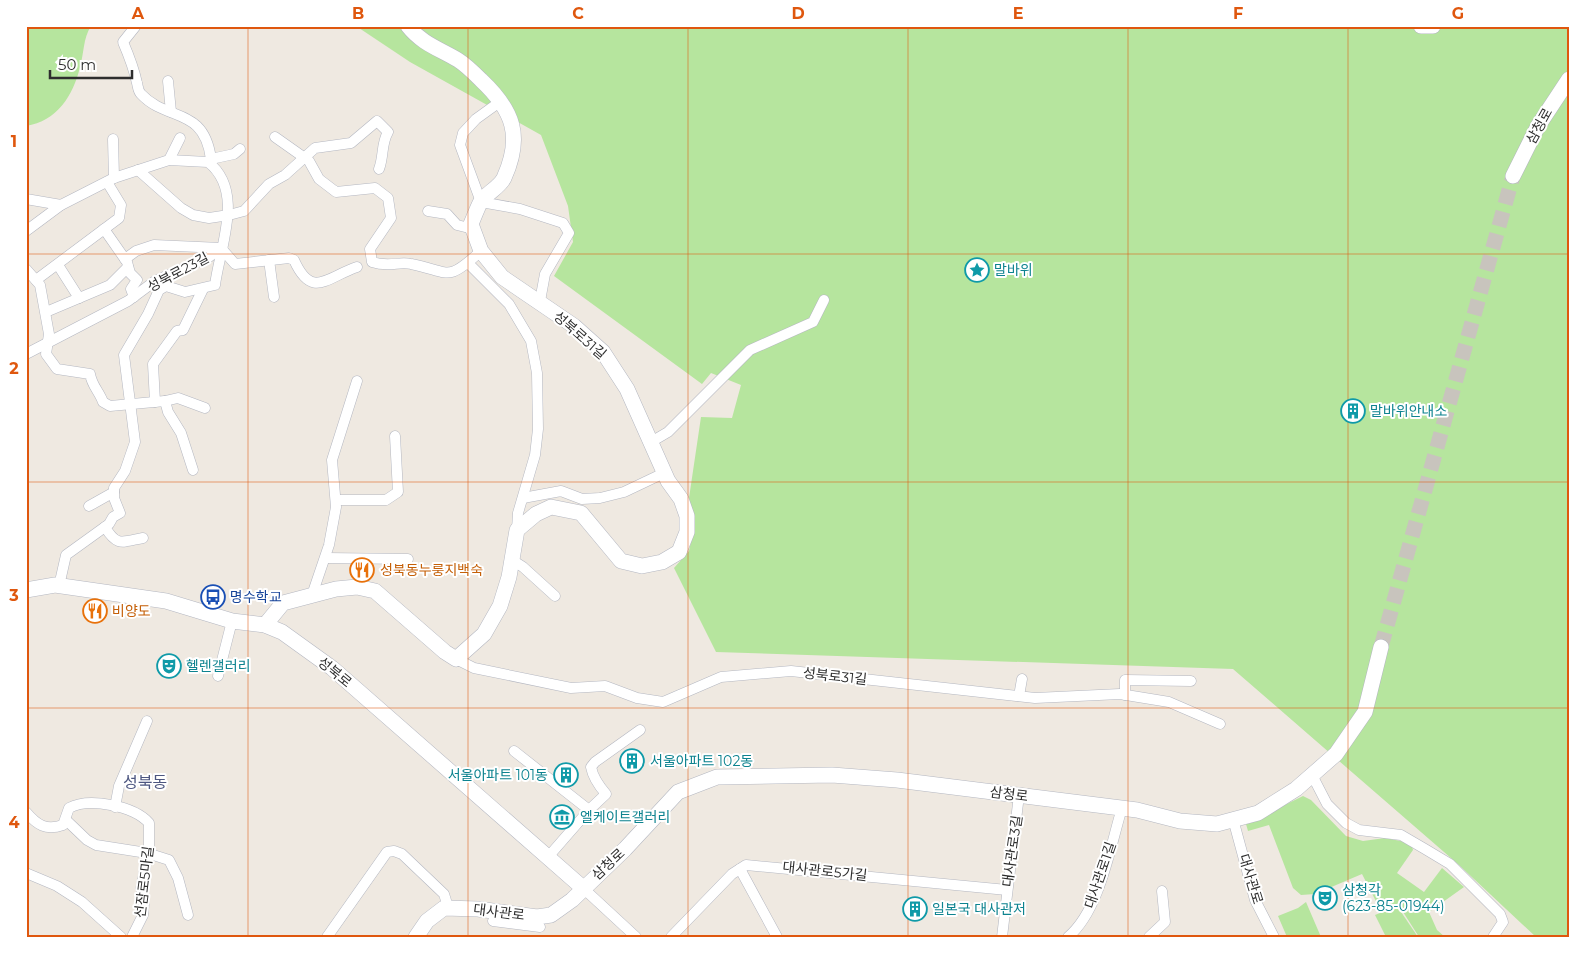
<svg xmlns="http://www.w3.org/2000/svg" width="1595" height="963" viewBox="0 0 1595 963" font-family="Montserrat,'Noto Sans KR',sans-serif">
  <rect width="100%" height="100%" fill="#efe9e1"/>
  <g fill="#b6e59e">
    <path d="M26 26H91C83 38 84 54 80 67 73 96 57 121 26 126Z"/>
    <polygon points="356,26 1569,26 1569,937 1536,937 1459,865 1233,669 716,652 674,568 689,551 694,527 689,498 701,417 732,418 741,385 711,373 702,384 554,276 573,242 568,206 541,135 410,62"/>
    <polygon points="1303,796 1311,800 1346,836 1363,841 1385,838 1411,843 1413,850 1397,873 1424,892 1442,868 1464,887 1429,912 1437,930 1445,937 1419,937 1398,904 1381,911 1362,874 1315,894 1301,895 1293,888 1269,825 1248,831 1246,824"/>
    <polygon points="1306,902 1321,937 1287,937 1278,916 1298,908"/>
    <polygon points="1397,906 1418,937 1386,937 1375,915"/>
  </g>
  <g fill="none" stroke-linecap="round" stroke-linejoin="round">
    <polyline stroke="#c8c4bd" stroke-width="15" stroke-dasharray="15 8" stroke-linecap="butt" points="1381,647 1513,176"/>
    <g stroke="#b4b7c1" stroke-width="11">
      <g id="street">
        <path d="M135 27 123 42C129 56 134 69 137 83 138 87 138 91 141 94 167 122 204 106 211 159"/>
        <polyline points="168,81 171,112"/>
        <polyline points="501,101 476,119 463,133 460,145 481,202 520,209 563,223 569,233 545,274 540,301"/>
        <path d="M275 137 309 161 319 179 336 192 375 188 388 198 391 218 370 249 372 262C390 268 398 261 411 264 451 272 446 283 481 251"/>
        <polyline points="113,139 114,178"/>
        <polyline points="169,160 180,138"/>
        <polyline points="208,162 211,159 234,154 240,149"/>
        <path d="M138 170 181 208 193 215 209 218 229 215 244 211 269 184 285 175 315 148 351 143 377 121 388 132C381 144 384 156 379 169"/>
        <polyline points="26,199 61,205"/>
        <polyline points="428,211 447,214 457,225 473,229"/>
        <polyline points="104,229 127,262 130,273 137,280 131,289 134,297"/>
        <path d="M26 231 61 205 114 178 169 160 208 162C245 191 220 246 215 285L185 292 166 286 159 290 148 314 124 355 135 442 125 471 114 488V498L120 513 113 517 109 524 66 555 59 586"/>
        <path d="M221 248 235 264 289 258 294 260C312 300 327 277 357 267"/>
        <polyline points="125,259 136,251 154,245 221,248"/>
        <polyline points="269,260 274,297"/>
        <polyline points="468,263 509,304 531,341 537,373 538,429 535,455 518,513 517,530"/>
        <polyline points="58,265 79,298"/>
        <path d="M26 269 40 285 49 334 46 354 57 369 90 374C92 386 99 391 103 402L110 406 165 401 178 398 205 408"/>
        <polyline points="36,280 119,218 121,205 107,182"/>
        <polyline points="46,312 110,285 128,267"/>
        <polyline points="26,354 128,301 155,281 209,257 221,248"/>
        <polyline points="165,401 168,412 181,433 193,470"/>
        <polyline points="155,402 153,364 177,331 183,330 203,289"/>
        <polyline points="651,442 668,432 750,350 813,322 824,300"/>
        <polyline points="523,498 561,491 582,499 600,498 624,492 664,473"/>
        <polyline points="336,500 386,500 398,492 395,436"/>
        <polyline points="89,506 114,492"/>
        <path d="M105 527C117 547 122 542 143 538"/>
        <polyline points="326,558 408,559"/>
        <polyline points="512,560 523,567 555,596"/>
        <polyline points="312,595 329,545 336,507 332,460 357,381"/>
        <polyline points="456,659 474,668 571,688 605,686 637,698 663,702 721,677 791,671 1035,698 1120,694 1169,702 1220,724"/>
        <polyline points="218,676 232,621"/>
        <polyline points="1125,695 1125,680 1191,681"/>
        <polyline points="1019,696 1022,679"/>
        <polyline points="514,751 589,810 548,857"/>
        <polyline points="1312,775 1327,804 1346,823 1359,830 1401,835 1425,849 1450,864 1500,914 1503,922 1493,937"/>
        <polyline points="115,807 119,786 147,721"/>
        <path d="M589 810 606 794C599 786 593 778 591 767L595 762 640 730"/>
        <path d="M26 812C37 825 46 831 63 825L69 808C89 797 134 806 149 823V849L141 888 144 903 143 915 132 937"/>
        <polyline points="1233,819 1255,900 1274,937"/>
        <polyline points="66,820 87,840 96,845 147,853 169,860 178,878 188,915"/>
        <polyline points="740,869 777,937"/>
        <polyline points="26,873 57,886 82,902 121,937"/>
        <polyline points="583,888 636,937"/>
        <polyline points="493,921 540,927"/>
        <polyline points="327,937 387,852 394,851 402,854 444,894 448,907"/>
        <polyline points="671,937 732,874 746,865 1007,890"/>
        <polyline points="1002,937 1019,795"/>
        <path d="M1068 937C1100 910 1110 847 1122 808"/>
        <polyline points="1149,937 1165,922 1162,891"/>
      </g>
    </g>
    <g stroke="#b4b7c1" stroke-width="16">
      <g id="secondary">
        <polyline points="1421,26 1433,26"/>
        <polyline points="1513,176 1538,126 1569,79"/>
        <polyline points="26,590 55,585 166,601 232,621 265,625 282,632 332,668 583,888"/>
        <path d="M265 625 283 603 336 589 357 587 375 591 445 652 456 659 484 634 500 606 509 577 517 530 536 514 551 507 581 513 621 561 642 566 662 562 679 552 687 532V516L681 499 668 481 627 389 603 352 574 326 502 277 481 251 471 224C474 217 477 209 480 203 486 193 499 188 504 178 523 136 513 110 481 80 474 73 466 65 458 60 440 49 422 44 408 26"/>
        <polyline points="416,937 427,921 444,908 478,909 537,917 551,915 572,900 625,849 678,792 717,777 832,775 897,780 1137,810 1180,821 1217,824 1258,813 1296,789 1336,754 1365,712 1381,647"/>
      </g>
    </g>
    <use href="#street" stroke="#fff" stroke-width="10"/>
    <use href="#secondary" stroke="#fff" stroke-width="15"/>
  </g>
  <path fill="none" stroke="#df570e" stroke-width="1" stroke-opacity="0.55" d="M248 26V937M468 26V937M688 26V937M908 26V937M1128 26V937M1348 26V937M26 254H1569M26 482H1569M26 708H1569"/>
  <defs>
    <g id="sight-ring" transform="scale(1.25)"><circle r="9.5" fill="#fff" stroke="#0f9aa8" stroke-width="1.5"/><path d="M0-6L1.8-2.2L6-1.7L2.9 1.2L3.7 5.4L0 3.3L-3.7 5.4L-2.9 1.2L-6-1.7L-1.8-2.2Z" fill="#0f9aa8"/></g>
    <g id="building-ring" transform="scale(1.25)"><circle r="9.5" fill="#fff" stroke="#0f9aa8" stroke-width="1.5"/><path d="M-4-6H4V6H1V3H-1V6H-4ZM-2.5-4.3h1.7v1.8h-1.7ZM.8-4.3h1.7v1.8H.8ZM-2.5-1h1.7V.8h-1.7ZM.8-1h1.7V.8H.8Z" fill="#0f9aa8"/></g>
    <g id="restaurant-ring" transform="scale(1.25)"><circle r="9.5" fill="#fff" stroke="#e8710a" stroke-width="1.5"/><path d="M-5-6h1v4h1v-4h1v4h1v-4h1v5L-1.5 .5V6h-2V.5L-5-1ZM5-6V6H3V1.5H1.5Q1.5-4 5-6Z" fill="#e8710a"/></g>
    <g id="bus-ring" transform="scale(1.25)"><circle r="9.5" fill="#fff" stroke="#1a4fb4" stroke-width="1.5"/><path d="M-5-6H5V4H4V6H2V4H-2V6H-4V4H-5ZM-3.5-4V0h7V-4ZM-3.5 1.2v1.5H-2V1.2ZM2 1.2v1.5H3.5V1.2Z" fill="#1a4fb4"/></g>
    <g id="theatre-ring" transform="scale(1.25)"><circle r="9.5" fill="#fff" stroke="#0f9aa8" stroke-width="1.5"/><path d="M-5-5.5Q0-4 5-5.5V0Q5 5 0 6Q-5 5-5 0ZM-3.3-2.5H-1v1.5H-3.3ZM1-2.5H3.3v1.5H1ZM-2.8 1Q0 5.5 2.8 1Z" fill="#0f9aa8"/></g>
    <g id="museum-ring" transform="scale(1.25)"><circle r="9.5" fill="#fff" stroke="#0f9aa8" stroke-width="1.5"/><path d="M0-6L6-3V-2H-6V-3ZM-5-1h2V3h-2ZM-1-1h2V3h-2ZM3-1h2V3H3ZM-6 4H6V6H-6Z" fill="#0f9aa8"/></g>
  </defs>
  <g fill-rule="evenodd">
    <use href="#sight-ring" x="977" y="270"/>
    <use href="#building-ring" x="1353" y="411"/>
    <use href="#restaurant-ring" x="362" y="570"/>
    <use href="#bus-ring" x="213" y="597"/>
    <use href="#restaurant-ring" x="95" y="611"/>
    <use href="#theatre-ring" x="169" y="666"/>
    <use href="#building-ring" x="632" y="761"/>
    <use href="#building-ring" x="566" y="775"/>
    <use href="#museum-ring" x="562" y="817"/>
    <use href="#theatre-ring" x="1325" y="898"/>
    <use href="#building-ring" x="915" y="909"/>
  </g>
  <g text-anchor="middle" stroke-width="4" stroke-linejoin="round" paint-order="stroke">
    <g font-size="14" fill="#2e2e2e" stroke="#fff">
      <text transform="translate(1539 126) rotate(-61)" y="5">삼청로</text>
      <text transform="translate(178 272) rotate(-28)" y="5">성북로23길</text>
      <text transform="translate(580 335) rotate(41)" y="5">성북로31길</text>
      <text transform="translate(335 672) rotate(39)" y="5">성북로</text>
      <text transform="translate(835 676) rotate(6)" y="5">성북로31길</text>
      <text transform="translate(1009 794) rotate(7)" y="5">삼청로</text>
      <text transform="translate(1012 851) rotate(-82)" y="5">대사관로3길</text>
      <text transform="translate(608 864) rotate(-43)" y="5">삼청로</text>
      <text transform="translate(825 871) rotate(6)" y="5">대사관로5가길</text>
      <text transform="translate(1100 875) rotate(-71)" y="5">대사관로1길</text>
      <text transform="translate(1251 879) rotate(73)" y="5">대사관로</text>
      <text transform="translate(144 882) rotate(-83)" y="5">선잠로5마길</text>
      <text transform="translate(499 912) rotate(7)" y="5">대사관로</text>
    </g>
    <g font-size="14" fill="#0d838f" stroke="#fff" text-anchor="start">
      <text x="994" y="275">말바위</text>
      <text x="1370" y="416">말바위안내소</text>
      <text x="186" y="671">헬렌갤러리</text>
      <text x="650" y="766">서울아파트 102동</text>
      <text x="548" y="780" text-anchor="end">서울아파트 101동</text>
      <text x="580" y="822">엘케이트갤러리</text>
      <text x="1342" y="895">삼청각<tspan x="1342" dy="16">(623-85-01944)</tspan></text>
      <text x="932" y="914">일본국 대사관저</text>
    </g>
    <g font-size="14" fill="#c56008" stroke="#fff" text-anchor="start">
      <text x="380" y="575">성북동누룽지백숙</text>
      <text x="112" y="616">비양도</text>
    </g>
    <g font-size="14" fill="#164399" stroke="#fff" text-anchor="start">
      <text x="230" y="602">명수학교</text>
    </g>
    <g font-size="16" fill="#4d5680" stroke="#fff">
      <text x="145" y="788">성북동</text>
    </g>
  </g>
  <rect width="1595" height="963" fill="none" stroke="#ffffff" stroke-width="55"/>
  <path d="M50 70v8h82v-8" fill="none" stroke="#2e2e2e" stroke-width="2.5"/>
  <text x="58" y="70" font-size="15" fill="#2e2e2e" stroke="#ffffff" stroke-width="4" paint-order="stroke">50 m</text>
  <rect x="28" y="28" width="1540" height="908" fill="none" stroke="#df570e" stroke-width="2"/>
  <g font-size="16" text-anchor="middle" font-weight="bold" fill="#df570e">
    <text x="138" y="19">A</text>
    <text x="358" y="19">B</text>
    <text x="578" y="19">C</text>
    <text x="798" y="19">D</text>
    <text x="1018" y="19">E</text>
    <text x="1238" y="19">F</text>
    <text x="1458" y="19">G</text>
    <text x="14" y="147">1</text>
    <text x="14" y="374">2</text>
    <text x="14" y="601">3</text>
    <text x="14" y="828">4</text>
  </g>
</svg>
